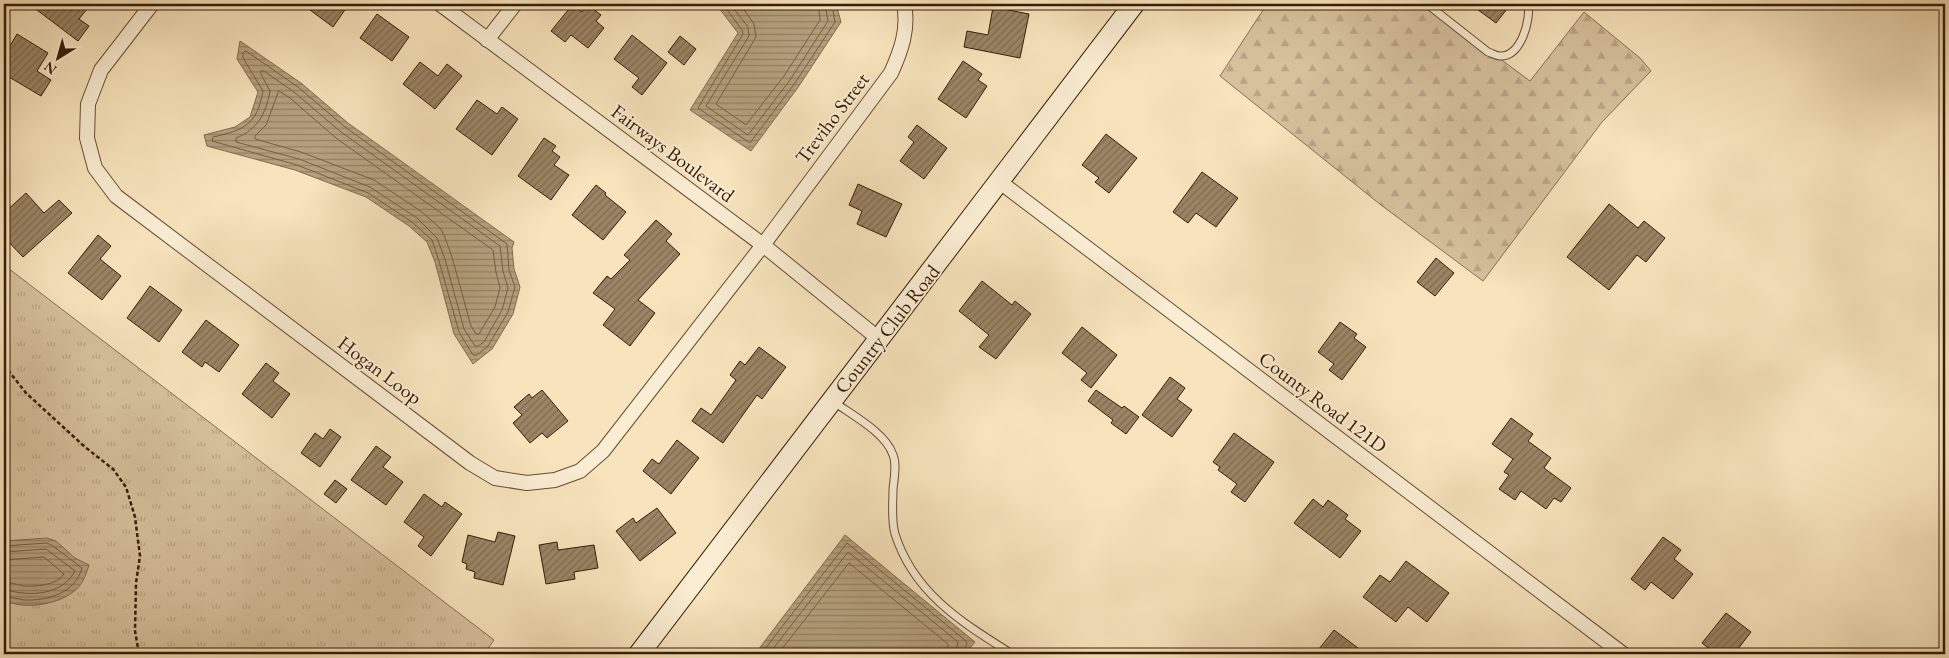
<svg xmlns="http://www.w3.org/2000/svg" width="1949" height="658" viewBox="0 0 1949 658" font-family="'EB Garamond',serif">
  <defs>
    <pattern id="grass-tufts" width="24" height="20" patternUnits="userSpaceOnUse" patternTransform="scale(1.25)"><rect width="24" height="20" fill="#d6c19d"/><path d="M3 7l-1-3M5 7V3M7 7l1-3M15 17l-1-3M17 17v-4M19 17l1-3" fill="none" stroke="#b8a586"/></pattern>
    <pattern id="forest-firs" width="22" height="20" patternUnits="userSpaceOnUse" patternTransform="scale(1.25)"><rect width="22" height="20" fill="#d6c19d"/><path d="M5 1l3.5 6h-7zM16 11l3.5 6h-7z" fill="#b8a586"/></pattern>
    <pattern id="water-rules" width="6" height="5" patternUnits="userSpaceOnUse" patternTransform="scale(1.25)"><rect width="6" height="5" fill="#b5a07e"/><path d="M0 2.5h6" fill="none" stroke="#948265"/></pattern>
    <pattern id="building-hatch" width="6" height="6" patternUnits="userSpaceOnUse" patternTransform="scale(1.25)"><rect width="6" height="6" fill="#9a8465"/><path d="M-1 1l2-2M0 6l6-6M5 7l2-2" fill="none" stroke="#7e6b51"/></pattern>
  </defs>
  <rect width="100%" height="100%" fill="#f7e3bc"/>
  <filter id="stains"><feTurbulence type="fractalNoise" baseFrequency=".004" numOctaves="4"/><feColorMatrix values="0 0 0 0 .2 0 0 0 0 .09 0 0 0 0 .02 0 0 0 .5 -.17"/></filter>
  <radialGradient id="worn" r=".72"><stop offset=".6" stop-color="#630" stop-opacity="0"/><stop offset="1" stop-color="#630" stop-opacity=".3"/></radialGradient>
  <polygon fill="url(#grass-tufts)" stroke="#866f52" points="4,265 494,640 484,654 4,654"/>
  <polygon fill="url(#forest-firs)" stroke="#866f52" points="1267,4 1426,4 1530,81 1584,12 1640,58 1651,71 1602,122 1483,281 1381,205 1220,76"/>
  <g fill="url(#water-rules)" stroke="#826c4e">
    <polygon points="716,4 836,4 841,22 799,86 751,151 690,110 738,33"/>
    <polygon points="240,41 301,83 348,123 514,242 512,248 514,269 520,287 513,314 492,349 473,364 454,334 435,262 427,242 409,226 366,197 295,170 207,146 204,135 235,127 250,117 258,92 237,59"/>
    <polygon points="845,535 975,642 965,654 755,654"/>
    <path d="M47 538 56 541 75 558 89 565C86 575 82 586 73 592 57 605 22 610 4 600V541Z"/>
  </g>
  <g fill="none" stroke-linecap="round" stroke-linejoin="round">
    <g stroke="#765e42" stroke-width="1">
      <polyline points="723,4 742,30 743,34 698,108 750,143 795,83 835,22 832,4"/>
      <polyline points="730,4 748,27 749,36 706,106 748,135 790,80 828,21 825,4"/>
      <polyline points="740,4 754,24 756,37 716,104 746,125 784,76 820,20 818,4"/>
      <path d="M246 51 298 87 345 127 507 244 509 270 515 287 508 312 488 346 477 355H473L459 332 439 261 432 240 412 222 368 193 297 165 212 141 213 137C244 130 257 125 263 91L243 58V53Z"/>
      <path d="M261 71H264L294 92 341 132 500 246 503 271 508 288 502 310 484 342 478 346H475L464 329 445 259 437 238 417 218 370 187 299 159 236 142V138C257 130 266 114 270 91L261 74Z"/>
      <polygon points="279,91 290,98 336,138 493,250 496,272 500,288 495,307 479,334 476,334 471,326 452,257 444,235 440,228 422,212 374,180 301,152 255,139 255,136 266,125"/>
      <path d="M4 546 47 543 53 546 82 568C75 593 48 601 24 600 17 599 10 597 4 596"/>
      <path d="M4 552 46 549 75 571C65 590 43 595 23 593 17 593 10 590 4 590"/>
      <path d="M4 560 44 557 64 574C58 585 35 587 23 586 17 585 11 582 4 582"/>
      <polyline points="761,654 847,543 966,641 967,644 961,654"/>
      <polyline points="769,654 848,552 958,642 955,654"/>
      <polyline points="778,654 849,563 948,644 948,654"/>
    </g>
  </g>
  <g fill="url(#building-hatch)" stroke="#361d06">
    <polygon points="29,4 91,4 79,19 89,26 78,41"/>
    <polygon points="302,4 349,4 333,27"/>
    <polygon points="573,4 582,12 588,5 601,15 596,21 604,28 588,48 571,35 565,42 551,31"/>
    <polygon points="1470,4 1511,4 1496,23"/>
    <polygon points="993,7 1029,14 1020,58 964,47 967,31 988,35"/>
    <polygon points="377,14 409,37 392,61 360,38"/>
    <polygon points="17,34 48,53 37,71 51,80 41,96 4,74 4,56"/>
    <polygon points="632,35 667,63 642,95 632,87 639,78 614,59"/>
    <polygon points="680,36 696,49 684,65 668,52"/>
    <polygon points="963,61 982,74 978,80 987,86 966,118 938,99"/>
    <polygon points="420,62 438,76 447,64 462,76 435,109 403,84"/>
    <polygon points="477,100 497,114 502,107 518,119 492,155 456,129"/>
    <polygon points="917,125 947,148 924,179 900,161 914,142 908,137"/>
    <polygon points="1106,134 1137,158 1109,193 1095,182 1099,178 1082,165"/>
    <polygon points="544,138 556,146 552,151 560,157 554,165 569,175 551,200 518,176"/>
    <polygon points="1202,172 1238,198 1216,227 1196,213 1188,223 1173,212"/>
    <polygon points="858,184 902,204 886,237 857,224 862,211 849,205"/>
    <polygon points="596,185 606,193 605,195 626,212 603,240 572,215"/>
    <polygon points="26,193 44,213 59,200 72,213 23,257 4,237 4,213"/>
    <polygon points="1609,204 1638,228 1644,221 1665,238 1646,262 1637,255 1609,290 1567,257"/>
    <polygon points="656,220 672,234 666,241 680,254 638,300 655,313 630,346 603,325 615,309 593,293 607,276 611,279 630,260 624,255"/>
    <polygon points="98,235 111,246 100,259 121,276 102,300 68,273"/>
    <polygon points="1436,258 1454,273 1435,296 1417,282"/>
    <polygon points="982,281 1012,305 1015,301 1031,314 996,359 979,347 989,335 959,311"/>
    <polygon points="150,286 182,310 159,342 127,318"/>
    <polygon points="206,320 239,345 219,372 205,362 202,367 182,352"/>
    <polygon points="1340,322 1357,334 1354,338 1366,347 1342,380 1329,370 1334,364 1318,352"/>
    <polygon points="1082,327 1117,355 1091,388 1081,380 1087,373 1062,353"/>
    <polygon points="759,347 786,367 762,399 757,395 723,443 692,421 701,408 711,415 736,380 730,375 740,361 745,365"/>
    <polygon points="266,363 279,373 273,381 290,394 272,418 242,394"/>
    <polygon points="1170,377 1185,388 1177,399 1192,410 1172,437 1142,415"/>
    <polygon points="542,390 568,421 547,438 542,433 530,443 513,423 522,415 514,407 529,394 532,398"/>
    <polygon points="1096,390 1122,408 1124,406 1139,417 1126,434 1111,423 1113,420 1088,401"/>
    <polygon points="1511,418 1533,434 1528,441 1551,458 1544,468 1571,488 1561,502 1554,498 1546,509 1521,491 1515,500 1499,489 1509,475 1504,472 1513,459 1492,444"/>
    <polygon points="330,429 341,437 320,467 301,453 315,433 323,439"/>
    <polygon points="1234,433 1274,462 1245,502 1231,492 1237,484 1218,470 1220,467 1213,462"/>
    <polygon points="677,440 699,458 671,494 643,471 652,459 659,464"/>
    <polygon points="376,446 391,457 383,467 403,482 386,505 351,480"/>
    <polygon points="335,480 347,489 336,503 324,494"/>
    <polygon points="424,494 442,507 445,502 462,514 431,556 418,546 424,537 404,522"/>
    <polygon points="1313,499 1323,507 1328,500 1348,515 1345,519 1361,531 1340,558 1294,523"/>
    <polygon points="657,508 676,533 640,561 616,531 633,518 636,523"/>
    <polygon points="498,532 515,536 503,585 474,578 475,572 466,569 467,564 462,562 468,535 495,542"/>
    <polygon points="1663,537 1681,550 1674,559 1693,574 1673,599 1651,582 1645,590 1631,579"/>
    <polygon points="557,542 558,550 594,545 598,568 574,572 575,579 546,584 539,545"/>
    <polygon points="1406,561 1449,593 1427,622 1408,607 1396,622 1363,597 1380,575 1390,582"/>
    <polygon points="1726,613 1751,632 1734,654 1716,654 1702,643"/>
    <polygon points="1334,630 1366,654 1315,654"/>
  </g>
  <g fill="none" stroke-linecap="round" stroke-linejoin="round">
    <g stroke="#664e34" stroke-width="9">
      <g id="lane">
        <path d="M1427 4 1488 52C1492 53 1496 56 1500 56 1521 57 1531 20 1528 4"/>
        <path d="M834 402C852 415 886 433 893 455 897 464 894 479 893 489 893 503 891 520 895 534 914 594 963 623 1012 654"/>
      </g>
    </g>
    <g stroke="#664e34" stroke-width="16">
      <g id="street">
        <path d="M152 4 101 70 88 104 87 138 95 168 116 196 470 463 495 478 527 483 555 480 580 471 603 451 763 245 891 73C901 51 909 29 904 4"/>
        <polyline points="440,4 763,245 879,339"/>
        <polyline points="487,40 515,4"/>
        <polyline points="1000,182 1623,654"/>
      </g>
    </g>
    <g stroke="#361d06" stroke-width="22">
      <polyline id="secondary" points="639,654 1134,4"/>
    </g>
    <polyline stroke="#361d06" stroke-width="2.5" stroke-dasharray="4 2.5" stroke-linecap="butt" points="4,365 26,393 85,447 113,469 126,487 135,517 140,556 136,583 135,631 139,654"/>
    <use href="#lane" stroke="#faedd3" stroke-width="7"/>
    <use href="#street" stroke="#faedd3" stroke-width="14"/>
    <use href="#secondary" stroke="#faedd3" stroke-width="20"/>
  </g>
  <g text-anchor="middle" stroke-width="4" stroke-linejoin="round" paint-order="stroke">
    <g font-size="20" fill="#361d06" stroke="#faedd3">
      <text transform="translate(832 118) rotate(-53)" y="7">Treviho Street</text>
      <text transform="translate(673 153) rotate(37)" y="7">Fairways Boulevard</text>
      <text transform="translate(887 329) rotate(-52)" y="7">Country Club Road</text>
      <text transform="translate(380 370) rotate(37)" y="7">Hogan Loop</text>
      <text transform="translate(1323 402) rotate(37)" y="7">County Road 121D</text>
    </g>
  </g>
  <rect width="1949" height="658" fill="none" stroke="#f7e3bc" stroke-width="20"/>
  <rect x="5" y="5" width="1939" height="648" fill="none" stroke="#361d06" stroke-width="2.5"/>
  <rect x="10" y="10" width="1929" height="638" fill="none" stroke="#361d06"/>
  <g transform="translate(58 58) rotate(217)" stroke="#faedd3" stroke-width="4" paint-order="stroke">
  <path d="M0-4L9 19L0 12L-9 19Z" fill="#361d06"/>
  <text y="-8" font-size="14" font-weight="bold" text-anchor="middle" fill="#361d06">N</text>
  </g>
  <rect width="100%" height="100%" filter="url(#stains)"/>
  <rect width="100%" height="100%" fill="url(#worn)"/>
</svg>
